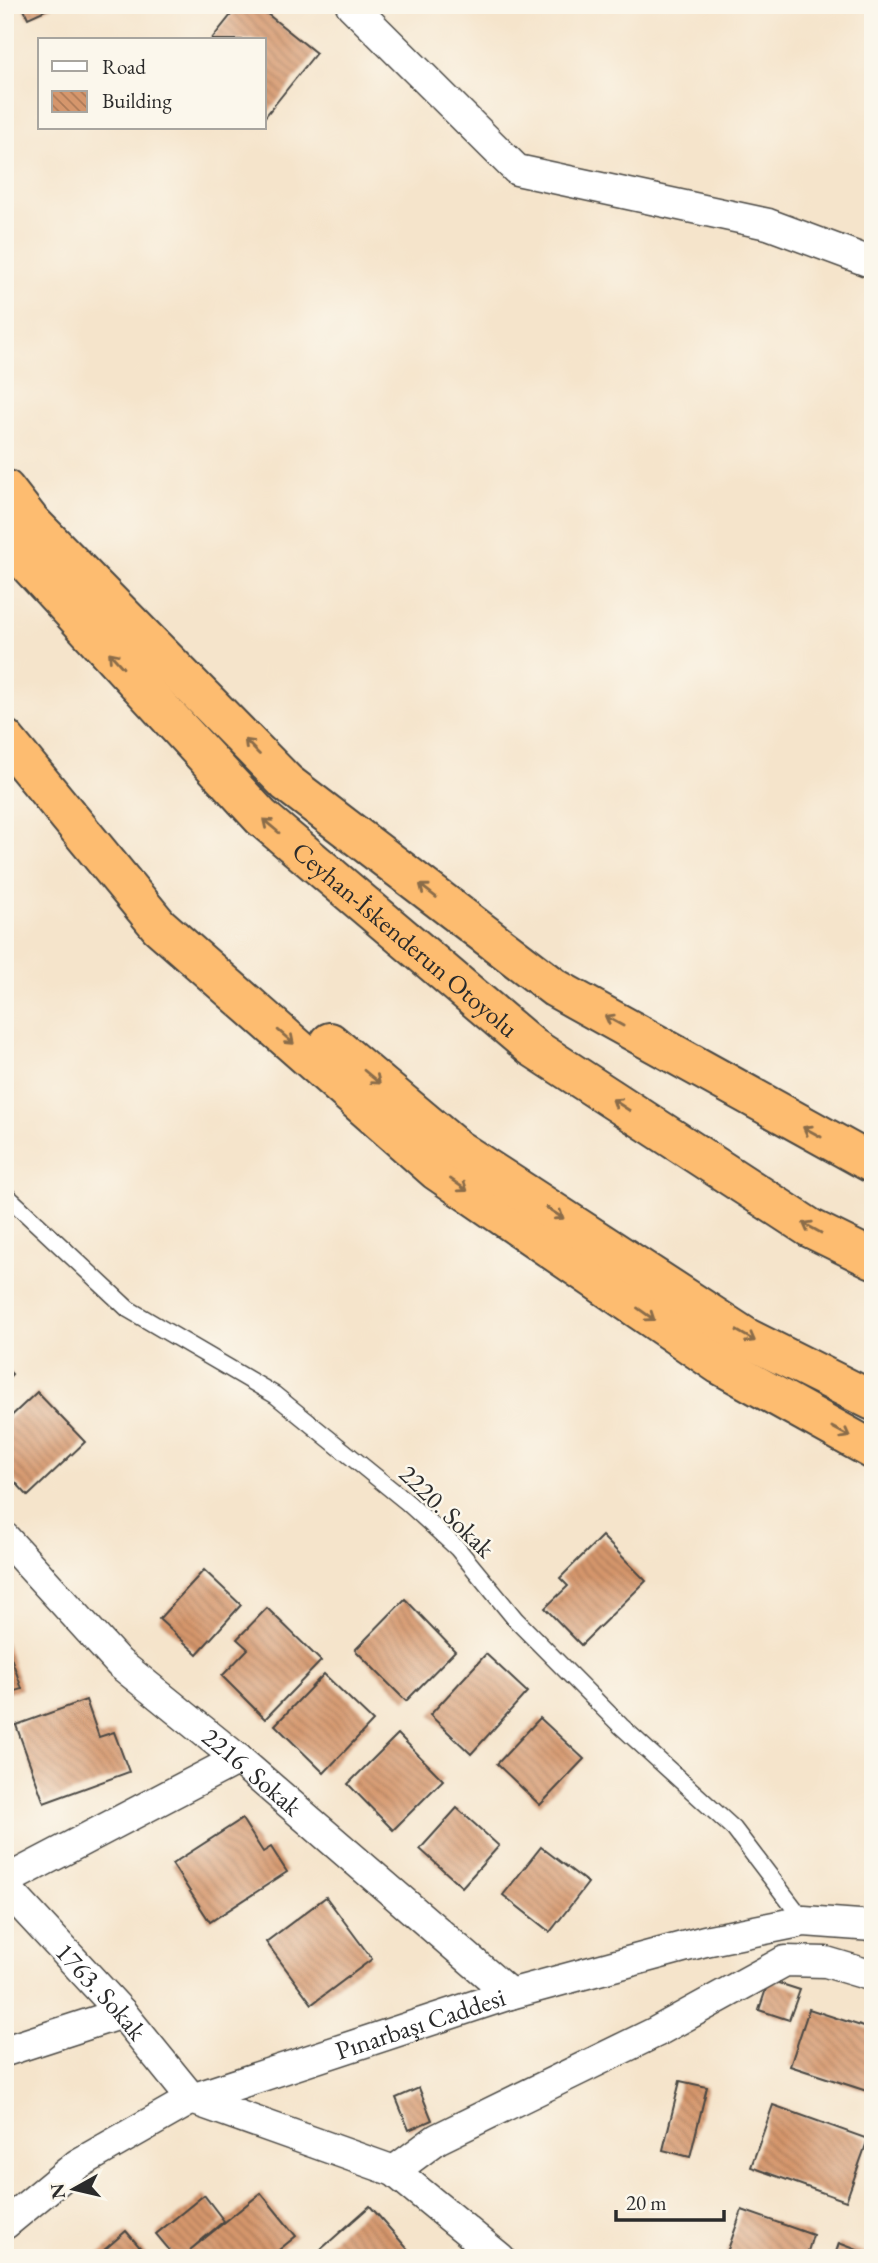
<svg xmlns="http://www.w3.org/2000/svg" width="878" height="2263" viewBox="0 0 878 2263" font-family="'EB Garamond',serif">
  <defs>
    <pattern id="building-back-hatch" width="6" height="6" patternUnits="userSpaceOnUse" patternTransform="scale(1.75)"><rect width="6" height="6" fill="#d5966c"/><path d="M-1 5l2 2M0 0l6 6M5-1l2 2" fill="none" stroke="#ad7b59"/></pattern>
  </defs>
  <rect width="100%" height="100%" fill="#fbf7ec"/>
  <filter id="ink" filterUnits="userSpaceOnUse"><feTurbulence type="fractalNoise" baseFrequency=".0143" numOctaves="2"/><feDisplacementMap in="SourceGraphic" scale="14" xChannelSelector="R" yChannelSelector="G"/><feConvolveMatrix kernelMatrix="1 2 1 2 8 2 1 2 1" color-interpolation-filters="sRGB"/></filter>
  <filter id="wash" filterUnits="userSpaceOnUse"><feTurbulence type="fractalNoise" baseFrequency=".00686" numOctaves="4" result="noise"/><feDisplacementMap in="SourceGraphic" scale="28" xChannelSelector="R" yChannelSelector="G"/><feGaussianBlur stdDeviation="1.57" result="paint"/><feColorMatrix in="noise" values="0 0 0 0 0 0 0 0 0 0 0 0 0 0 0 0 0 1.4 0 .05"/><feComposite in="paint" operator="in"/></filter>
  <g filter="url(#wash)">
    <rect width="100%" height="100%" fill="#f5e4cb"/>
    <g id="blocks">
      <g fill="url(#building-back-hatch)">
        <polygon points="22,5 51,5 52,7 28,18"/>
        <polygon points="239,5 256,5 316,53 264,118 264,40 211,40"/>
        <polygon points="5,1367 12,1374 5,1382"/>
        <polygon points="37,1392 85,1442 28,1496 5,1471 5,1422"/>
        <polygon points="602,1536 646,1581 581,1645 545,1608 568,1586 560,1578"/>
        <polygon points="204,1570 241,1605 197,1654 159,1619"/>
        <polygon points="405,1599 455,1651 406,1701 355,1650"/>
        <polygon points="267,1608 321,1661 265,1719 222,1676 248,1649 237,1639"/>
        <polygon points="5,1640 22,1689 5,1694"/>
        <polygon points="486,1654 527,1692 471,1754 430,1715"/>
        <polygon points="324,1674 373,1721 324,1773 275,1725"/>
        <polygon points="86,1700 99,1737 114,1732 129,1772 44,1803 16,1725"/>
        <polygon points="540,1718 584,1759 540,1805 497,1764"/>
        <polygon points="398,1734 443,1780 393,1830 348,1784"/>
        <polygon points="457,1808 499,1846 462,1887 420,1849"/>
        <polygon points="242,1819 263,1852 271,1847 287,1872 210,1922 172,1864"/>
        <polygon points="541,1847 588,1883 550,1932 503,1895"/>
        <polygon points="326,1897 372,1959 312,2004 266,1942"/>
        <polygon points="769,1980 800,1990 789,2020 759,2010"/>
        <polygon points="809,2009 873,2030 873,2093 790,2066"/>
        <polygon points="680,2081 707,2087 690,2157 663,2150"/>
        <polygon points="419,2088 432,2120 409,2130 396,2098"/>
        <polygon points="773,2105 868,2139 846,2201 751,2167"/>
        <polygon points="261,2193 296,2236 269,2258 188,2258 185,2253 176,2258 156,2234 204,2195 224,2221 190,2250"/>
        <polygon points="370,2206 411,2253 406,2258 311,2258"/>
        <polygon points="742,2210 813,2235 806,2258 725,2258"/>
        <polygon points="126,2231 149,2258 95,2258"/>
        <polygon points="839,2243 873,2256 873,2258 834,2258"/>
      </g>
    </g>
  </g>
  <g filter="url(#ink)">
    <use href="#blocks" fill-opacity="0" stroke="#494743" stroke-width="2"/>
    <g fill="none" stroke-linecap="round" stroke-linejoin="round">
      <g stroke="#494743" stroke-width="19">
        <polyline id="lane" points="5,1194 128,1309 275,1395 408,1503 457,1548 516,1620 621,1726 734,1829 804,1921"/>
      </g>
      <g stroke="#494743" stroke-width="33">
        <g id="street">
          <polyline points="351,5 517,170 768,224 873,263"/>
          <path id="s1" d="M5 1538 119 1663 238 1759 510 1994"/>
          <polyline points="5,1881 238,1759"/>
          <path id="s2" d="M5 1887 122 2013 192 2099 394 2171 500 2258"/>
          <polyline points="5,2051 122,2013"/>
          <polyline points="394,2171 437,2139 656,2032 785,1961 826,1962 873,1976"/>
          <path id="s3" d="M5 2224 78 2164 192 2099 510 1994 705 1941 804 1921 873 1926"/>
        </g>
      </g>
      <g stroke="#494743" stroke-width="42">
        <g id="highway">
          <polyline points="5,489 30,521 287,783 555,988 873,1164"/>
          <path id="s4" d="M5 539 261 817 532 1047 810 1228 873 1259"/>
          <polyline points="5,739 159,926 437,1171 720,1365 873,1450"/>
          <polyline points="330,1042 457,1149 747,1338 873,1401"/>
        </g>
      </g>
      <use href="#lane" stroke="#fff" stroke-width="16"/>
      <use href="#street" stroke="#fff" stroke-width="30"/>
      <use href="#highway" stroke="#fdbc70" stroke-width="38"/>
    </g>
    <defs><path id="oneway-shaft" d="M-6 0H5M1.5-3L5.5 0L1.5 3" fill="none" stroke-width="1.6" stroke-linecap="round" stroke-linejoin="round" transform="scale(1.75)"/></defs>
    <g stroke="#8a6c4a">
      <use href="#oneway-shaft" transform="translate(116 660) rotate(-132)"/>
      <use href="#oneway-shaft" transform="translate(252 747) rotate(-135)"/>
      <use href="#oneway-shaft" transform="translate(271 826) rotate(-140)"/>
      <use href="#oneway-shaft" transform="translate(428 891) rotate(-142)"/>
      <use href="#oneway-shaft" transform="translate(614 1021) rotate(-151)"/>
      <use href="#oneway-shaft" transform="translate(286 1037) rotate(41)"/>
      <use href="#oneway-shaft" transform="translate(372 1077) rotate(40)"/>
      <use href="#oneway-shaft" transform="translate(621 1105) rotate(-147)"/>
      <use href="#oneway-shaft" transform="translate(812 1132) rotate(-151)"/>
      <use href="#oneway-shaft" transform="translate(459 1185) rotate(35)"/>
      <use href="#oneway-shaft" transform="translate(555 1213) rotate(33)"/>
      <use href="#oneway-shaft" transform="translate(812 1228) rotate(-151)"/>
      <use href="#oneway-shaft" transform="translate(646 1314) rotate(35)"/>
      <use href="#oneway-shaft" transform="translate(746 1336) rotate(30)"/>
      <use href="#oneway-shaft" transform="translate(841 1432) rotate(29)"/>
    </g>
  </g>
  <g text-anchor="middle" stroke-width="5" stroke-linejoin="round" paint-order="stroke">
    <g font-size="26" fill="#2b2b2b" stroke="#fbf7ec">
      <text dy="9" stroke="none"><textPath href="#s4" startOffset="567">Ceyhan-İskenderun Otoyolu</textPath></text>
      <text transform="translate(447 1511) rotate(44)" y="9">2220. Sokak</text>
      <text dy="9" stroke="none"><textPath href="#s1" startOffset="341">2216. Sokak</textPath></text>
      <text dy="9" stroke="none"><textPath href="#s2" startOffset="142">1763. Sokak</textPath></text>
      <text dy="9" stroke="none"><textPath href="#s3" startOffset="466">Pınarbaşı Caddesi</textPath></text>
    </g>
  </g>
  <rect width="878" height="2263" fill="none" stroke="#fbf7ec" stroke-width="28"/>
  <rect x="38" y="38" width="228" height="91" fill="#fbf7ec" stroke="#a8a59f" stroke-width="2"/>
  <rect x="52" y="61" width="35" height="10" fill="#ffffff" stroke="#a8a59f" stroke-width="2"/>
  <text x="102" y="74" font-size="21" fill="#2b2b2b">Road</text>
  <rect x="52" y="91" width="35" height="21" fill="url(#building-back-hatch)" stroke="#a8a59f" stroke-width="2"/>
  <text x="102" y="108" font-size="21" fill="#2b2b2b">Building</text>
  <g transform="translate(74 2189) rotate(262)" stroke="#fbf7ec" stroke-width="5" paint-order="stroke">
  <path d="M0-5L12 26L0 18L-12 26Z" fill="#2b2b2b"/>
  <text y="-10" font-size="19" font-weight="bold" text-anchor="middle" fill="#2b2b2b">N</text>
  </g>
  <path d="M616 2210v10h108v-10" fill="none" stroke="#2b2b2b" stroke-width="3.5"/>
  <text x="626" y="2210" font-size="21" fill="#2b2b2b" stroke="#fbf7ec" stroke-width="5" paint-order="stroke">20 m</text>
</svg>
